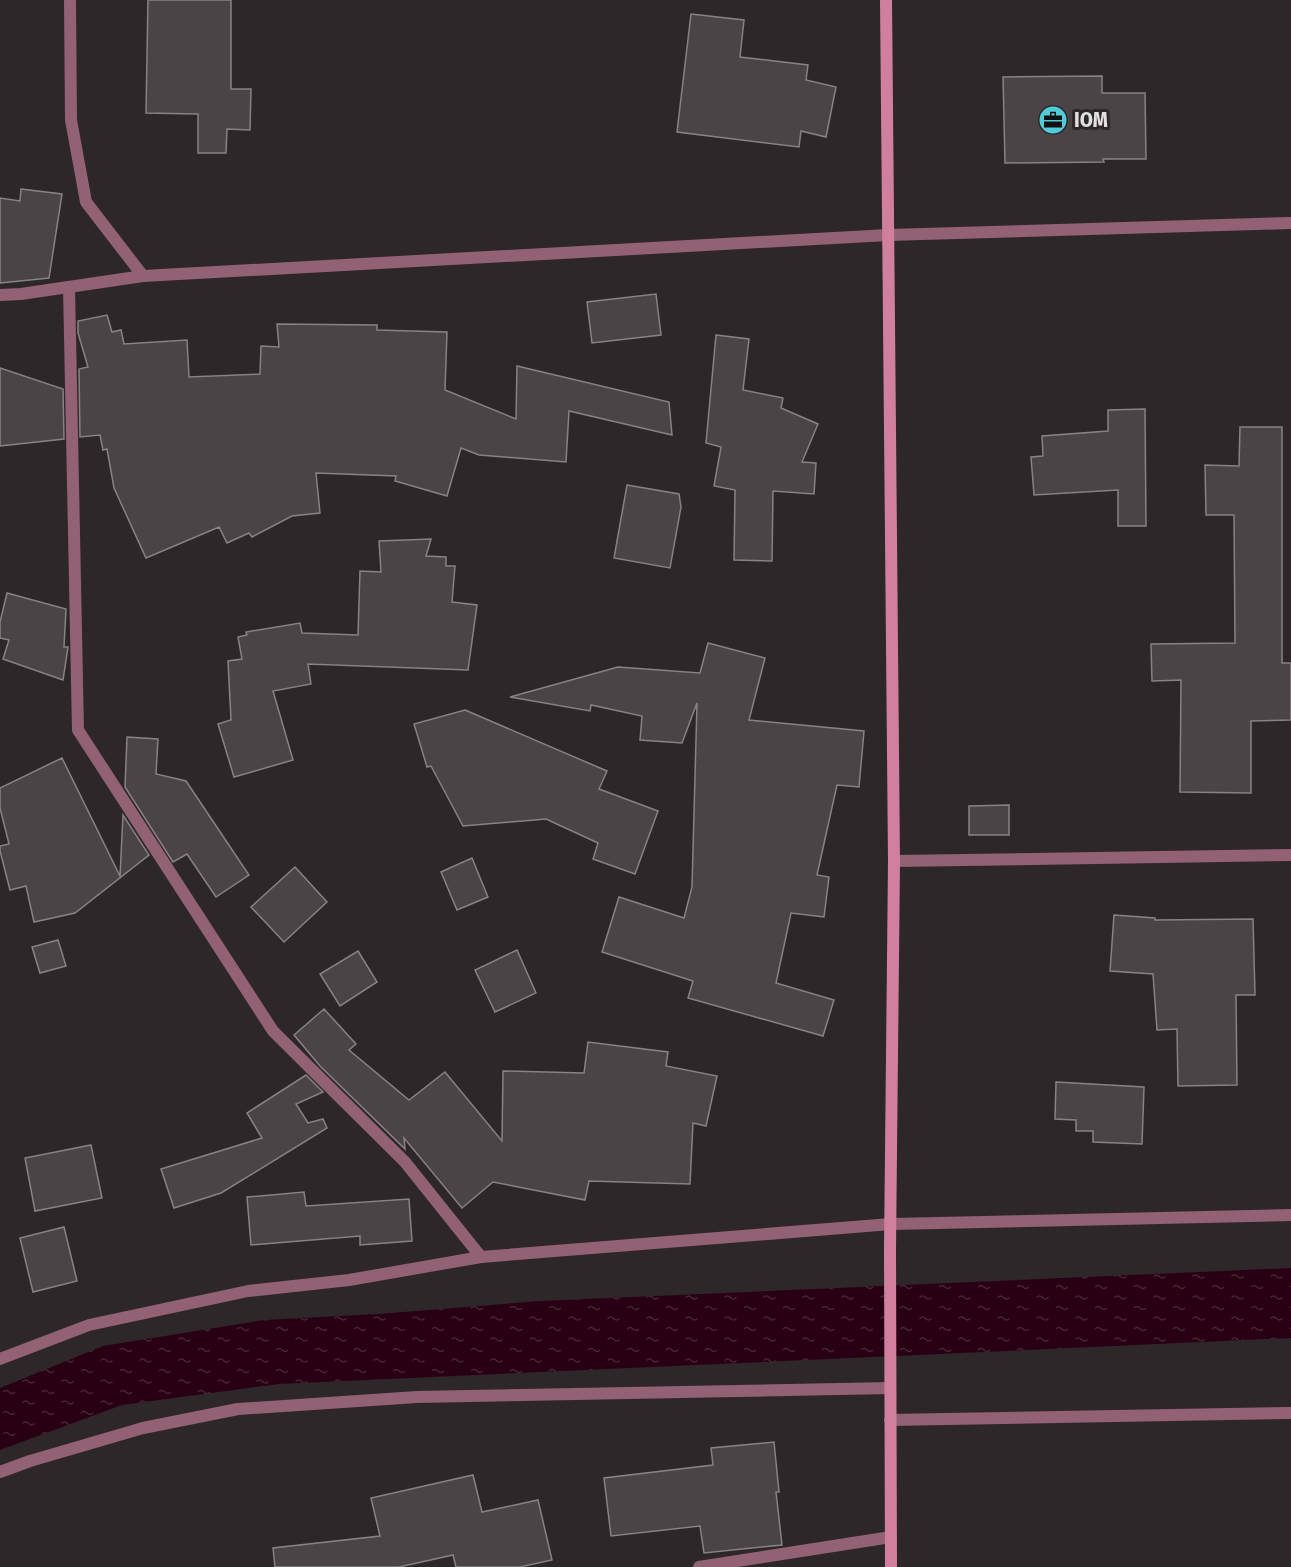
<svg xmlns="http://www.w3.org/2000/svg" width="1291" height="1567" viewBox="0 0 1291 1567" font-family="'Fira Sans Condensed',sans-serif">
  <defs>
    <pattern id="water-ripples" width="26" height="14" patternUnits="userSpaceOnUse" patternTransform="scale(1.5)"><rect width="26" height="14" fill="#290013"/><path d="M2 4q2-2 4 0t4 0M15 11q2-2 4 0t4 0" fill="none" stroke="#482535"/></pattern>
  </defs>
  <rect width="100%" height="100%" fill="#2d2729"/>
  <polygon fill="url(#water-ripples)" points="1291,1268 1291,1338 279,1384 122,1405 0,1450 0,1388 103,1346 264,1320 378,1314 540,1301"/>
  <g fill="#4a4446" stroke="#898284" stroke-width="1.5">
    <polygon points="148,0 231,0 231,89 251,89 250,130 227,129 226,153 198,153 198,114 146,113"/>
    <polygon points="691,14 744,20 740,57 808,65 806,80 836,87 826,137 801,131 799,147 677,132"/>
    <polygon points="1102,76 1102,93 1145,93 1146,159 1103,159 1104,162 1005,163 1003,77"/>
    <polygon points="21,189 62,194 49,278 0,283 0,198 20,201"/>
    <polygon points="656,294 661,335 592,343 587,302"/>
    <polygon points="107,315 112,332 121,330 124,344 187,340 189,377 260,374 261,346 279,347 277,324 377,325 377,330 447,332 445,390 516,419 517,366 669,402 672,435 569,411 566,462 479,455 461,448 447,496 395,481 396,476 316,473 320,513 292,516 252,537 249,533 227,543 219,527 146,558 114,488 107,449 103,450 100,435 80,437 79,369 88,367 78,333 78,321"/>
    <polygon points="716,335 749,339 743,390 783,398 781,408 818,424 802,462 816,463 814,494 773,491 772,561 734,560 735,490 714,486 721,447 706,443"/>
    <polygon points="0,368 63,389 64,439 0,446"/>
    <polygon points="1145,409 1146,526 1118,526 1118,490 1034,495 1031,457 1043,456 1042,436 1108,431 1108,410"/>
    <polygon points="1240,427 1282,427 1282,663 1291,663 1291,720 1251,721 1251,793 1180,792 1181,680 1152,681 1151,644 1235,643 1234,515 1206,515 1205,465 1239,466"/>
    <polygon points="627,485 679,494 681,507 670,568 614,558"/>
    <polygon points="431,539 426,556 446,557 446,566 455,566 452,602 477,605 468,670 308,664 311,684 273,691 293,760 234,777 218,724 231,720 228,661 242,659 238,637 247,635 246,632 300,623 302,633 358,635 360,571 381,572 379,541"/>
    <polygon points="7,593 66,609 64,647 68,647 63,680 3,659 9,640 0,638 0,622"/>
    <polygon points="708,643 765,658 749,720 864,731 859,787 837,785 817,875 829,877 824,917 791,913 776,983 834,1000 823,1036 688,998 693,981 602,952 619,897 684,918 692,887 697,703 682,743 640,740 642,716 591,705 590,711 510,697 618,667 700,673"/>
    <polygon points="465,710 607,771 599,789 658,811 635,874 593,859 598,843 546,819 463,826 431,766 427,767 414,724"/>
    <polygon points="127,737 158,739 156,774 186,781 249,875 216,897 187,854 173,862 125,787"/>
    <polygon points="62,758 120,876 123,815 149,855 75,913 34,922 26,886 10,890 0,851 0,846 9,844 0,808 0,788"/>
    <polygon points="1009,805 1009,835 969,835 969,806"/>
    <polygon points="472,858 488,897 457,910 441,872"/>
    <polygon points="295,867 327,902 284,942 251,907"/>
    <polygon points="1114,915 1155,918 1155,920 1253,919 1255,995 1236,995 1237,1085 1178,1086 1177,1029 1157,1030 1153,974 1110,971"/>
    <polygon points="58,940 66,966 40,973 32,947"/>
    <polygon points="517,950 536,993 495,1012 475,970"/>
    <polygon points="358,951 377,982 340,1006 320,974"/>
    <polygon points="324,1009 356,1044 349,1050 409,1100 445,1072 502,1141 503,1071 584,1073 588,1042 668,1052 666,1066 717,1076 706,1126 693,1123 690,1184 589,1181 585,1200 493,1182 462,1208 404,1138 405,1149 320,1066 294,1035"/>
    <polygon points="306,1075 323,1092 296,1104 308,1123 323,1119 327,1128 221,1193 174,1208 161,1169 262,1138 247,1113"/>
    <polygon points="1056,1082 1144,1087 1142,1144 1093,1142 1093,1131 1076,1131 1076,1120 1055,1119"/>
    <polygon points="91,1145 102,1198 35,1211 25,1158"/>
    <polygon points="304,1192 306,1206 409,1199 412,1241 360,1245 360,1236 251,1245 247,1197"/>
    <polygon points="64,1227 77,1281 33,1292 20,1238"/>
    <polygon points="774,1442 779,1492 776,1492 782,1545 704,1553 700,1526 611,1536 604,1478 713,1465 711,1448"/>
    <polygon points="473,1475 482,1512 538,1500 552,1560 520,1567 456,1567 453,1555 399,1567 275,1567 273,1548 380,1536 371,1498"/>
  </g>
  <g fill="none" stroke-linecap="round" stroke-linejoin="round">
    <polyline stroke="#936174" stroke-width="12" points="0,1359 89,1325 248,1291 349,1280 481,1257 891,1224"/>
    <g stroke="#936174" stroke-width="12">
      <polyline points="70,0 71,120 86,202 143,276"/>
      <polyline points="69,287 78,730 273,1031 405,1162 481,1257"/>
      <polyline points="0,295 21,294 143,276 888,235 1291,223"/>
      <polyline points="894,861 1291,855"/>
      <polyline points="891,1224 1291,1215"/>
      <polyline points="890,1420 1291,1413"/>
      <polyline points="0,1472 30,1461 143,1428 238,1409 417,1397 890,1388"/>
      <polyline points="699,1567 891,1537"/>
    </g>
    <polyline stroke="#d0809e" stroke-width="12" points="886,0 894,861 890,1249 891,1567"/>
  </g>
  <defs>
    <g id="office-disc" transform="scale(1.5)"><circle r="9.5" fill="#52cbd9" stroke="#2d2729"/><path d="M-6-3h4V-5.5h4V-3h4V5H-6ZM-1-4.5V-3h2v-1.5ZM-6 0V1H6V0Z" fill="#111"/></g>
  </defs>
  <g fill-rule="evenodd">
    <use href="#office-disc" x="1053" y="120"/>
  </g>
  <g text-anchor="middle" stroke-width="6" stroke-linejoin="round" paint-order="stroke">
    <g font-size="21" font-weight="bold" fill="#e2dfe0" stroke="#2d2729" text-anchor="start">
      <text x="1074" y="127">IOM</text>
    </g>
  </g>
</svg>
